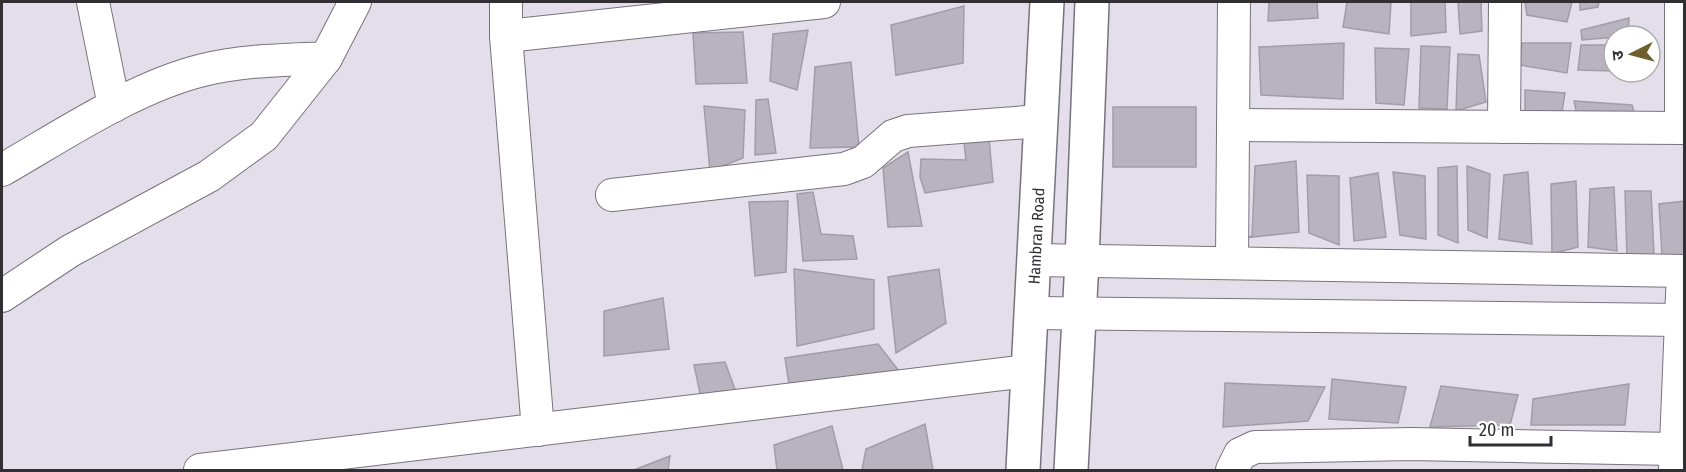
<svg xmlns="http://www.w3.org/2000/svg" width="1686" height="472" viewBox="0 0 1686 472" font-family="'Fira Sans Condensed','Noto Sans Devanagari',sans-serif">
  <rect width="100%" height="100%" fill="#e3deea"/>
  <g fill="#b8b3bf" stroke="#a19ca8" stroke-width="1.5">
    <polygon points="1269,2 1317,2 1318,18 1268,21"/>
    <polygon points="1347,2 1391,2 1389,34 1343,27"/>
    <polygon points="1411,2 1445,2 1446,32 1411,36"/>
    <polygon points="1458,2 1481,2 1482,31 1460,34"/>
    <polygon points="1525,2 1572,2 1567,22 1527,15"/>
    <polygon points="1580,2 1599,2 1598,7 1580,10"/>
    <polygon points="964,6 963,63 896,75 891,25"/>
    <polygon points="1629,18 1628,36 1582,40 1581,30"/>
    <polygon points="808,30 797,90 770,81 773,34"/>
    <polygon points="743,32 747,83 696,84 693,33"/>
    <polygon points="1344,43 1343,99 1261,95 1259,47"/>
    <polygon points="1522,43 1571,43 1567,73 1520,65"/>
    <polygon points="1581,45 1614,45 1614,71 1578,70"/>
    <polygon points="1421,46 1450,47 1447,109 1419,108"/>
    <polygon points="1375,48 1409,49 1404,105 1376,103"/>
    <polygon points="1458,54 1479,55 1486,102 1456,111"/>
    <polygon points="851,62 859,147 810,148 815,67"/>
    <polygon points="1525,90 1565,93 1561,118 1525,115"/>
    <polygon points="768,99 776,153 755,155 756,100"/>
    <polygon points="1574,101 1632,105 1635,116 1578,120"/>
    <polygon points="704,106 745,110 743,158 710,171"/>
    <rect x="1113" y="107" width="83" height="60"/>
    <polygon points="989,138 993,182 925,193 920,177 921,159 966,160 964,142"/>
    <polygon points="908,152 922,226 888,227 883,168"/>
    <polygon points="1296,161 1299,232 1244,238 1252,236 1255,166"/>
    <polygon points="1457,166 1458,243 1438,235 1438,168"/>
    <polygon points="1467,166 1490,174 1487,238 1468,230"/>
    <polygon points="1393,172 1425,176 1426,239 1400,235"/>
    <polygon points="1528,172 1532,244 1499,239 1504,175"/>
    <polygon points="1378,173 1386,237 1354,241 1350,178"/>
    <polygon points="1307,175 1339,176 1339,245 1309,233"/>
    <polygon points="1576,181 1578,247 1552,254 1551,184"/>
    <polygon points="1614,187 1617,251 1588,247 1590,189"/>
    <polygon points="1625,191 1651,191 1654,255 1627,260"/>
    <polygon points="813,192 821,234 853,236 857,259 803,261 797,194"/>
    <polygon points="788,201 786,272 755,276 749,202"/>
    <polygon points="1684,201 1684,255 1662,256 1659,204"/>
    <polygon points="794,269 874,280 874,329 797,346"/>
    <polygon points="939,269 946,323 896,353 888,277"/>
    <polygon points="663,298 669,349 604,356 604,311"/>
    <polygon points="878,344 899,371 790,391 785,358"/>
    <polygon points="725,362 736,392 701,398 694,365"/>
    <polygon points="1332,379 1406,387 1398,423 1329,419"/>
    <polygon points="1225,383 1325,387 1308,421 1223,427"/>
    <polygon points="1629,384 1625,425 1531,425 1533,399"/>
    <polygon points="1441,386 1518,395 1510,425 1430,427"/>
    <polygon points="925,424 933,470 862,470 866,449"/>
    <polygon points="832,426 843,470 777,470 774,445"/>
    <polygon points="670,456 668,470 634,470"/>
  </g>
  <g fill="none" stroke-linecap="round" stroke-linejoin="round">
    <g stroke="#77737e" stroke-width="34">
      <g id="minor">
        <polyline points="93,2 114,106"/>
        <polyline points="506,2 506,36"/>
        <polyline points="1681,2 1681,128"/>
        <polyline points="1233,125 1684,128"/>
        <polyline points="1504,127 1505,2"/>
        <path d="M2 170C63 135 134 87 203 70 243 60 285 60 326 58L355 2"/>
        <polyline points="612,195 844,169 863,162 893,136 908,131 1041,121"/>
        <polyline points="1035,260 1684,271"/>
        <polyline points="1232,262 1234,2"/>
        <polyline points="2,296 70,251 209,176 264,136 326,58"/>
        <polyline points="1032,313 1684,320"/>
        <polyline points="538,430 506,36 824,2"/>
        <polyline points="200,470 1028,371"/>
        <polyline points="1232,470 1240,454 1255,447 1411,444 1675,449"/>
        <polyline points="1675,470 1683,271"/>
      </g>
    </g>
    <g stroke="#77737e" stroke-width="36">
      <g id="secondary">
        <polyline points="1023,470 1047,2"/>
        <polyline points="1071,470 1082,261 1092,2"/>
      </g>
    </g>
    <use href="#minor" stroke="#fff" stroke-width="32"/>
    <use href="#secondary" stroke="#fff" stroke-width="33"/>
  </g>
  <g text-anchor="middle" stroke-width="6" stroke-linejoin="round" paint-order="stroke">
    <g font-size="16" fill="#312f33" stroke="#fff">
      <text transform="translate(1036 236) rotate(-87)" y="6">Hambran Road</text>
    </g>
  </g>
  <rect width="1686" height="472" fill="none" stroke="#312f33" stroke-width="6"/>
  <g transform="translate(1632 54) rotate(264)"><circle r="28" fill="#ffffff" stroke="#adacad" stroke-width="1.5"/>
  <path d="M0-4.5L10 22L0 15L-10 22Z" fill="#6d602d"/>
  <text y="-9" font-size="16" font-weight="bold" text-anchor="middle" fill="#312f33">उ</text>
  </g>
  <path d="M1470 436v9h81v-9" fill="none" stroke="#312f33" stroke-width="3"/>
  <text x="1479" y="436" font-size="18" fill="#312f33" stroke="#ffffff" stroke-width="4.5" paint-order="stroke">20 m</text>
</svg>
